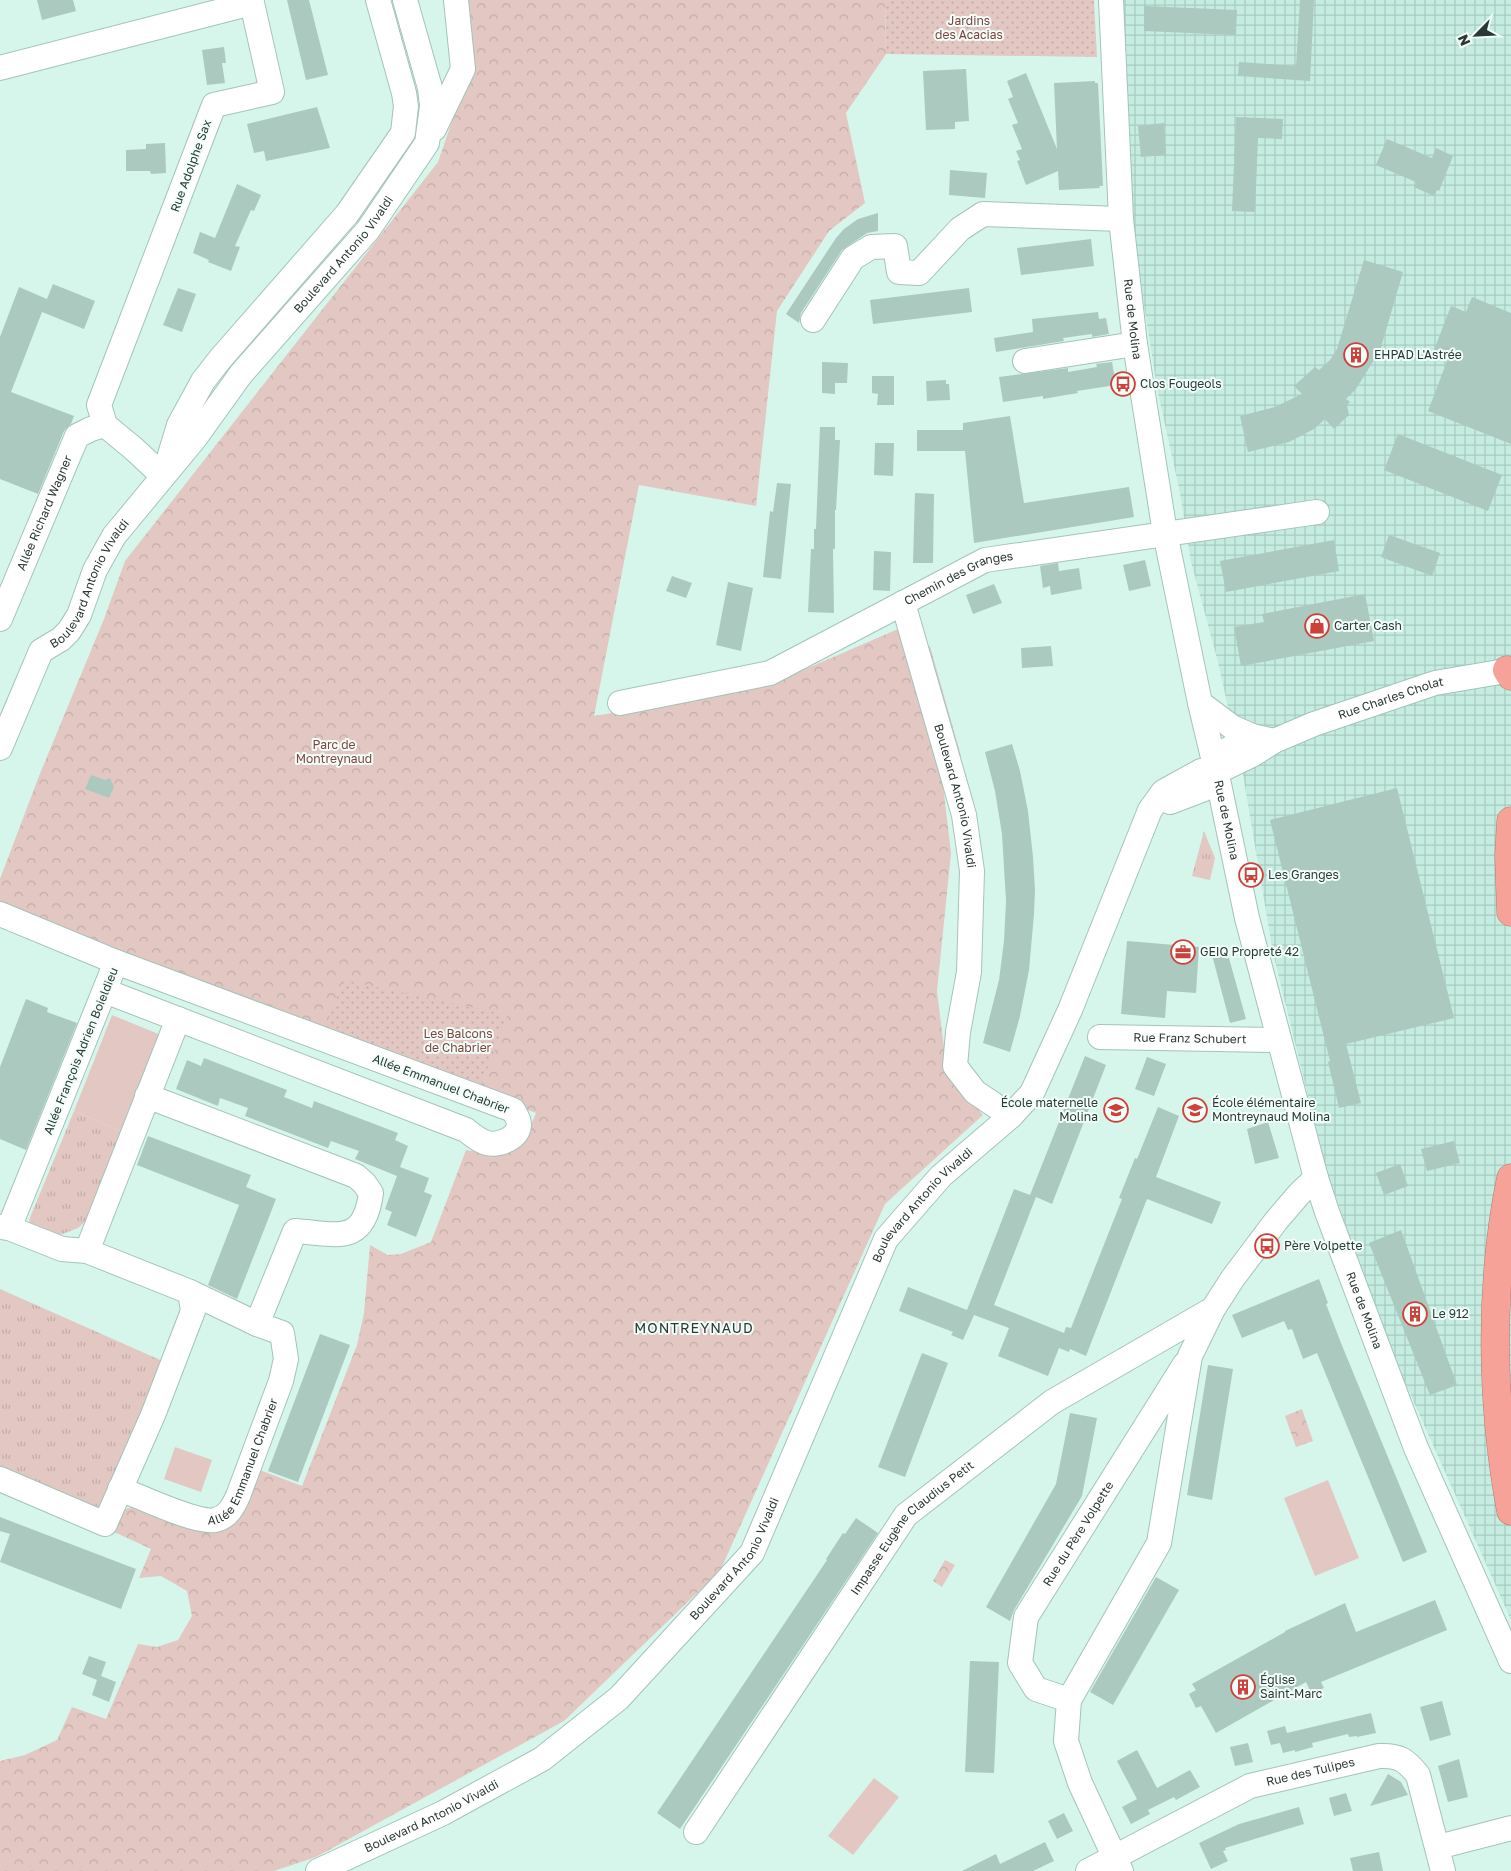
<svg xmlns="http://www.w3.org/2000/svg" width="1511" height="1871" viewBox="0 0 1511 1871" font-family="'Golos Text',sans-serif">
  <defs>
    <pattern id="industrial-grid" width="8" height="8" patternUnits="userSpaceOnUse" patternTransform="scale(1.25)"><rect width="8" height="8" fill="#c4ece0"/><path d="M0 4h8M4 0v8" fill="none" stroke="#a9cbc1"/></pattern>
    <pattern id="grass-tufts" width="24" height="20" patternUnits="userSpaceOnUse" patternTransform="scale(1.25)"><rect width="24" height="20" fill="#e3c7c3"/><path d="M3 7l-1-3M5 7V3M7 7l1-3M15 17l-1-3M17 17v-4M19 17l1-3" fill="none" stroke="#c3aca8"/></pattern>
    <pattern id="park-crowns" width="20" height="18" patternUnits="userSpaceOnUse" patternTransform="scale(1.25)"><rect width="20" height="18" fill="#e3c7c3"/><path d="M2 6a3 3 0 1 1 6 0M12 15a3 3 0 1 1 6 0" fill="none" stroke="#c3aca8"/></pattern>
    <pattern id="garden-dots" width="8" height="8" patternUnits="userSpaceOnUse" patternTransform="scale(1.25)"><rect width="8" height="8" fill="#e3c7c3"/><path d="M2 2h.1M6 6h.1" fill="none" stroke="#c3aca8" stroke-width="1.8" stroke-linecap="round"/></pattern>
  </defs>
  <rect width="100%" height="100%" fill="#d6f6ec"/>
  <polygon fill="url(#industrial-grid)" points="1116,0 1511,0 1511,1620 1375,1315 1328,1174 1307,1092 1273,953 1243,775 1218,662 1191,562 1180,493 1158,393 1130,218"/>
  <g fill="url(#grass-tufts)">
    <polygon points="1204,831 1215,858 1210,880 1192,876"/>
    <polygon points="74,1111 123,1132 85,1222 78,1228 60,1235 53,1235 30,1224 29,1220"/>
    <polygon points="0,1289 167,1363 105,1515 0,1473"/>
  </g>
  <g fill="url(#park-crowns)">
    <polygon points="463,0 885,0 886,54 846,113 865,203 829,231 777,311 756,506 639,485 594,716 764,687 898,629 909,666 930,646 961,756 942,777 951,853 937,991 947,1072 983,1115 885,1204 720,1571 564,1721 316,1857 274,1871 0,1871 0,1761 25,1755 57,1740 72,1707 106,1719 138,1644 157,1647 178,1640 192,1616 187,1591 161,1576 139,1578 151,1549 112,1531 122,1511 136,1505 225,1527 241,1516 257,1469 302,1486 357,1345 364,1313 370,1245 388,1255 401,1254 431,1242 466,1150 489,1154 528,1132 536,1113 150,964 0,901 0,879 39,776 104,619 125,561 438,162 470,69"/>
    <polygon points="1302,1409 1313,1441 1296,1447 1285,1416"/>
    <polygon points="945,1560 955,1565 942,1587 933,1581"/>
  </g>
  <g fill="url(#garden-dots)">
    <polygon points="885,0 1094,0 1097,57 886,54"/>
    <polygon points="343,980 508,1015 480,1088 325,1029"/>
  </g>
  <g fill="#e3c7c3">
    <polygon points="112,1015 161,1035 123,1132 74,1111"/>
    <polygon points="175,1447 212,1460 201,1492 164,1479"/>
    <polygon points="1328,1480 1359,1558 1315,1576 1284,1498"/>
    <polygon points="874,1778 899,1797 853,1855 828,1836"/>
  </g>
  <g fill="#abc9bf">
    <polygon points="37,0 73,0 76,11 42,20"/>
    <polygon points="287,0 309,0 328,75 306,80"/>
    <polygon points="1300,0 1314,0 1310,81 1238,76 1239,62 1296,66"/>
    <polygon points="1144,6 1237,10 1236,35 1144,31"/>
    <polygon points="224,47 226,63 222,63 225,83 207,85 202,50"/>
    <polygon points="966,69 969,121 955,122 955,129 926,130 923,71"/>
    <polygon points="1026,73 1057,149 1054,83 1095,81 1095,83 1098,83 1103,186 1099,186 1100,188 1059,190 1058,171 1026,185 1017,161 1020,160 1016,151 1022,149 1012,125 1018,123 1008,99 1013,97 1007,81"/>
    <polygon points="317,107 330,148 266,161 264,151 254,153 247,124"/>
    <polygon points="1236,117 1283,119 1282,139 1258,138 1255,212 1232,211"/>
    <polygon points="1164,123 1166,155 1141,157 1138,126"/>
    <polygon points="1387,139 1432,158 1436,148 1453,156 1439,191 1437,190 1434,196 1414,187 1416,182 1376,165"/>
    <polygon points="165,143 166,173 151,174 150,171 126,171 126,150 146,149 146,144"/>
    <polygon points="950,170 987,173 985,198 949,195"/>
    <polygon points="237,184 261,195 254,211 251,210 235,246 240,247 231,271 208,262 209,260 193,253 200,232 215,238"/>
    <polygon points="878,213 878,231 867,233 842,250 801,313 799,323 786,314 836,238 844,229 858,219"/>
    <polygon points="1091,239 1094,266 1021,275 1017,248"/>
    <polygon points="1364,260 1403,272 1377,361 1374,360 1356,389 1346,399 1350,402 1347,405 1349,415 1334,429 1325,419 1314,429 1289,442 1248,452 1240,416 1275,407 1302,394 1294,386 1315,367 1319,370 1330,360 1337,349"/>
    <polygon points="53,284 95,301 84,329 42,312 11,392 74,416 71,424 64,431 38,494 0,479 0,337 19,287 47,299"/>
    <polygon points="178,288 196,294 182,332 163,325"/>
    <polygon points="969,288 972,312 873,324 870,300"/>
    <polygon points="1472,297 1511,313 1511,444 1428,411 1449,356 1434,350 1451,306 1466,312"/>
    <polygon points="1098,312 1099,319 1106,318 1109,334 1092,337 1092,334 1063,338 1064,341 996,352 994,338 1033,332 1032,319"/>
    <polygon points="822,362 848,363 847,383 835,383 835,394 822,393"/>
    <polygon points="1112,362 1116,385 1077,391 1078,393 1060,396 1043,399 1043,396 1003,402 999,377 1068,368 1068,372 1097,367 1096,364"/>
    <polygon points="872,376 894,376 894,405 877,405 878,394 872,393"/>
    <polygon points="946,380 946,384 949,384 950,400 927,401 926,381"/>
    <polygon points="1010,416 1024,503 1129,487 1134,517 974,543 965,451 917,451 917,430 963,430 963,423"/>
    <polygon points="820,427 835,427 835,440 840,440 836,510 835,510 835,549 833,549 834,613 808,612 811,549 814,549 814,529 816,529"/>
    <polygon points="1398,434 1502,475 1488,511 1384,470"/>
    <polygon points="875,443 894,443 893,476 874,475"/>
    <polygon points="777,483 791,484 781,579 763,577 770,511 773,512"/>
    <polygon points="915,493 934,494 933,563 913,563"/>
    <polygon points="1389,535 1440,553 1432,576 1381,557"/>
    <polygon points="1334,540 1339,571 1226,592 1220,561"/>
    <polygon points="874,551 891,552 890,591 873,590"/>
    <polygon points="1145,560 1151,586 1129,591 1123,565"/>
    <polygon points="1058,563 1059,571 1079,568 1082,589 1051,595 1050,586 1043,588 1040,566"/>
    <polygon points="672,576 692,583 686,598 666,591"/>
    <polygon points="728,582 753,588 741,651 716,645"/>
    <polygon points="994,584 1002,603 973,614 966,595"/>
    <polygon points="1365,594 1374,641 1241,666 1234,627 1264,622 1262,614"/>
    <polygon points="1051,646 1053,666 1022,668 1021,648"/>
    <polygon points="1012,744 1020,771 1028,811 1033,857 1035,890 1034,914 1029,970 1020,1016 1010,1052 983,1043 999,980 1004,941 1006,901 1002,834 995,791 985,752"/>
    <polygon points="91,775 105,780 110,778 114,787 109,798 85,789"/>
    <polygon points="1397,788 1454,1018 1346,1044 1361,1103 1339,1108 1328,1062 1330,1061 1270,820"/>
    <polygon points="1127,941 1199,947 1196,993 1167,991 1165,1018 1121,1014"/>
    <polygon points="1227,951 1246,1019 1230,1023 1212,955"/>
    <polygon points="26,999 48,1008 47,1012 77,1023 26,1150 0,1139 0,1067"/>
    <polygon points="1085,1056 1106,1065 1052,1204 1036,1197 994,1305 1064,1333 1066,1327 1071,1328 1122,1199 1119,1198 1135,1158 1137,1159 1158,1107 1179,1116 1156,1177 1221,1202 1212,1224 1147,1199 1086,1356 1070,1349 1069,1352 1059,1348 1048,1376 998,1356 1009,1328 974,1315 963,1340 951,1335 953,1332 899,1311 908,1287 967,1310 1014,1189 1030,1195"/>
    <polygon points="1147,1057 1166,1064 1154,1096 1135,1089"/>
    <polygon points="204,1058 287,1090 284,1097 312,1108 314,1101 398,1133 395,1140 408,1146 400,1167 429,1178 424,1192 432,1195 416,1237 387,1225 392,1212 385,1209 397,1176 355,1159 359,1151 331,1141 328,1148 245,1116 248,1108 220,1098 218,1106 176,1089 187,1060 201,1066"/>
    <polygon points="1268,1122 1279,1158 1255,1164 1247,1129"/>
    <polygon points="148,1136 251,1175 246,1187 276,1199 237,1299 208,1285 239,1205 137,1165"/>
    <polygon points="1454,1141 1460,1163 1427,1171 1421,1149"/>
    <polygon points="1400,1164 1408,1186 1384,1195 1376,1173"/>
    <polygon points="1401,1230 1457,1385 1430,1395 1369,1243"/>
    <polygon points="1319,1279 1328,1303 1326,1304 1341,1343 1427,1552 1403,1562 1317,1353 1303,1359 1292,1329 1288,1330 1284,1321 1242,1338 1232,1315"/>
    <polygon points="320,1334 350,1345 298,1482 268,1471"/>
    <polygon points="922,1353 948,1363 905,1477 878,1467"/>
    <polygon points="1208,1365 1233,1369 1212,1500 1187,1495"/>
    <polygon points="1070,1413 1097,1418 1082,1496 1014,1610 1010,1621 986,1607 1056,1484"/>
    <polygon points="0,1517 136,1569 121,1609 0,1562 10,1534 0,1531"/>
    <polygon points="856,1518 878,1533 680,1829 657,1813 827,1560 826,1559 843,1533 845,1534"/>
    <polygon points="1156,1577 1179,1590 1113,1705 1090,1692"/>
    <polygon points="1435,1600 1447,1630 1321,1682 1324,1688 1311,1693 1306,1682 1216,1733 1201,1706 1196,1708 1189,1694 1196,1690 1192,1684 1285,1632 1285,1631 1345,1603 1356,1632"/>
    <polygon points="89,1656 106,1662 101,1676 116,1682 109,1702 92,1695 97,1680 82,1674"/>
    <polygon points="970,1661 999,1662 994,1773 965,1772"/>
    <polygon points="1442,1701 1451,1735 1430,1741 1420,1707"/>
    <polygon points="1371,1713 1376,1733 1357,1737 1357,1736 1349,1737 1348,1734 1312,1743 1313,1747 1295,1752 1295,1750 1283,1753 1280,1743 1271,1745 1267,1731 1285,1726 1287,1733"/>
    <polygon points="1248,1743 1253,1762 1235,1766 1230,1747"/>
    <polygon points="1137,1750 1157,1788 1190,1770 1200,1787 1176,1800 1174,1797 1148,1810 1150,1814 1131,1824 1122,1807 1137,1799 1117,1761"/>
    <polygon points="1459,1759 1468,1797 1448,1802 1438,1766"/>
    <polygon points="1388,1774 1401,1782 1408,1795 1370,1806"/>
    <polygon points="1346,1793 1352,1811 1334,1816 1329,1798"/>
    <polygon points="1299,1807 1304,1824 1225,1848 1226,1850 1223,1851 1228,1861 1211,1869 1199,1843 1239,1824"/>
    <polygon points="1064,1813 1073,1831 1057,1839 1048,1821"/>
    <polygon points="1045,1842 1054,1861 1033,1871 962,1871 996,1854 1000,1864"/>
    <polygon points="1379,1852 1383,1871 1353,1871 1350,1858"/>
  </g>
  <g fill="none" stroke-linecap="round" stroke-linejoin="round">
    <g stroke="#a4c3b9" stroke-width="26">
      <g id="minor">
        <path id="s1" d="M1111 0 1121 219 1135 344 1165 533 1200 703 1216 770 1247 918 1316 1178 1327 1212 1416 1448 1511 1661"/>
        <polyline points="0,68 252,3 272,92 214,105 99,405 105,425 134,449 163,476"/>
        <polyline points="434,129 463,69 456,0"/>
        <polyline points="813,320 853,258 871,247 895,246 899,272 919,273 960,229 983,214 1121,219"/>
        <polyline points="1025,361 1135,344"/>
        <polyline points="167,465 179,425 203,381 221,358 347,214 403,133 406,106 404,93 378,0"/>
        <path id="s2" d="M903 603 964 815 972 871 969 972 958 1032 955 1066 975 1092 1011 1116"/>
        <path id="s3" d="M0 619 77 436 91 429 105 425"/>
        <path id="s4" d="M620 703 770 673 985 560 1317 512"/>
        <polyline points="1200,703 1232,727 1252,736"/>
        <path id="s5" d="M0 748 41 651 61 639 69 631 79 615 95 570 114 536 195 438 241 374 368 230 427 143 432 106 430 88 405 0"/>
        <polyline points="1170,802 1204,789 1216,770 1225,751 1252,736 1274,741"/>
        <polyline points="0,914 116,962 9,1228"/>
        <path d="M105 991 466 1130C472 1135 479 1141 487 1143 499 1146 518 1138 519 1125 519 1119 516 1115 513 1110L116 962"/>
        <path id="s6" d="M1100 1037 1279 1040"/>
        <path d="M147 1096 356 1176 364 1183 371 1193C364 1246 337 1234 295 1231L257 1324"/>
        <polyline points="0,1227 9,1228 62,1249 87,1251 190,1292 193,1311 153,1415 105,1524 0,1479"/>
        <polyline points="87,1251 178,1019"/>
        <path id="s7" d="M120 1489C139 1496 197 1524 215 1520 228 1517 233 1507 238 1496L281 1381 286 1359 282 1333 257 1324 190 1292"/>
        <path id="s8" d="M1069 1700 1036 1689 1020 1663 1026 1617 1185 1364"/>
        <path id="s9" d="M696 1832 906 1515 1052 1402 1213 1309"/>
        <polyline points="1438,1847 1511,1828"/>
        <path id="s10" d="M318 1871 443 1813 542 1759 619 1698 752 1553 886 1239 941 1176 1011 1116 1032 1093 1070 1010 1150 810 1163 792 1201 771 1216 770 1227 767 1252 755 1274 741 1314 724 1435 683 1511 670"/>
        <path id="s11" d="M1088 1871 1250 1786 1379 1756C1399 1755 1406 1760 1418 1775L1443 1871"/>
        <polyline points="1121,1871 1080,1783 1066,1741 1069,1700 1159,1543 1190,1356 1213,1309 1233,1278 1276,1221 1300,1193 1316,1178"/>
      </g>
    </g>
    <g stroke="#b07d75" stroke-width="29">
      <g id="highway">
        <polyline points="1507,670 1511,676"/>
        <polyline points="1511,821 1509,856 1511,912"/>
        <path d="M1511 1178C1489 1285 1491 1404 1511 1511"/>
      </g>
    </g>
    <use href="#minor" stroke="#fff" stroke-width="24"/>
    <use href="#highway" stroke="#f7a298" stroke-width="28"/>
  </g>
  <defs>
    <g id="building-ring" transform="scale(1.25)"><circle r="9.5" fill="#f2fefa" stroke="#ce4039" stroke-width="1.5"/><path d="M-4-6H4V6H1V3H-1V6H-4ZM-2.5-4.3h1.7v1.8h-1.7ZM.8-4.3h1.7v1.8H.8ZM-2.5-1h1.7V.8h-1.7ZM.8-1h1.7V.8H.8Z" fill="#ce4039"/></g>
    <g id="bus-ring" transform="scale(1.25)"><circle r="9.5" fill="#f2fefa" stroke="#ce4039" stroke-width="1.5"/><path d="M-5-6H5V4H4V6H2V4H-2V6H-4V4H-5ZM-3.5-4V0h7V-4ZM-3.5 1.2v1.5H-2V1.2ZM2 1.2v1.5H3.5V1.2Z" fill="#ce4039"/></g>
    <g id="shop-ring" transform="scale(1.25)"><circle r="9.5" fill="#f2fefa" stroke="#ce4039" stroke-width="1.5"/><path d="M-5-2.5h2.3a2.7 3.5 0 0 1 5.4 0H5L5.5 6h-11ZM-1.5-2.5h3a1.5 2.3 0 0 0-3 0Z" fill="#ce4039"/></g>
    <g id="office-ring" transform="scale(1.25)"><circle r="9.5" fill="#f2fefa" stroke="#ce4039" stroke-width="1.5"/><path d="M-6-3h4V-5.5h4V-3h4V5H-6ZM-1-4.5V-3h2v-1.5ZM-6 0V1H6V0Z" fill="#ce4039"/></g>
    <g id="school-ring" transform="scale(1.25)"><circle r="9.5" fill="#f2fefa" stroke="#ce4039" stroke-width="1.5"/><path d="M0-5L7-2L0 1L-7-2ZM-4 1L0 2.5L4 1V4Q0 6-4 4Z" fill="#ce4039"/></g>
  </defs>
  <g fill-rule="evenodd">
    <use href="#building-ring" x="1356" y="355"/>
    <use href="#bus-ring" x="1123" y="384"/>
    <use href="#shop-ring" x="1317" y="626"/>
    <use href="#bus-ring" x="1251" y="875"/>
    <use href="#office-ring" x="1183" y="952"/>
    <use href="#school-ring" x="1116" y="1110"/>
    <use href="#school-ring" x="1195" y="1110"/>
    <use href="#bus-ring" x="1267" y="1246"/>
    <use href="#building-ring" x="1415" y="1314"/>
    <use href="#building-ring" x="1243" y="1687"/>
  </g>
  <g text-anchor="middle" stroke-width="4" stroke-linejoin="round" paint-order="stroke">
    <g font-size="12" fill="#7f443e" stroke="#f2fefa">
      <text x="969" y="25">Jardins<tspan x="969" dy="14">des Acacias</tspan></text>
      <text x="334" y="749">Parc de<tspan x="334" dy="14">Montreynaud</tspan></text>
      <text x="458" y="1038">Les Balcons<tspan x="458" dy="14">de Chabrier</tspan></text>
    </g>
    <g font-size="12" fill="#2c3834" stroke="#f2fefa">
      <text transform="translate(191 166) rotate(-70)" y="4">Rue Adolphe Sax</text>
      <text dy="4" stroke="none"><textPath href="#s5" startOffset="609">Boulevard Antonio Vivaldi</textPath></text>
      <text dy="4" stroke="none"><textPath href="#s1" startOffset="320">Rue de Molina</textPath></text>
      <text dy="4" stroke="none"><textPath href="#s3" startOffset="115">Allée Richard Wagner</textPath></text>
      <text dy="4" stroke="none"><textPath href="#s4" startOffset="365">Chemin des Granges</textPath></text>
      <text dy="4" stroke="none"><textPath href="#s5" startOffset="191">Boulevard Antonio Vivaldi</textPath></text>
      <text dy="4" stroke="none"><textPath href="#s10" startOffset="1671">Rue Charles Cholat</textPath></text>
      <text dy="4" stroke="none"><textPath href="#s2" startOffset="200">Boulevard Antonio Vivaldi</textPath></text>
      <text dy="4" stroke="none"><textPath href="#s1" startOffset="830">Rue de Molina</textPath></text>
      <text dy="4" stroke="none"><textPath href="#s6" startOffset="90">Rue Franz Schubert</textPath></text>
      <text transform="translate(81 1051) rotate(-68)" y="4">Allée François Adrien Boieldieu</text>
      <text transform="translate(441 1084) rotate(21)" y="4">Allée Emmanuel Chabrier</text>
      <text dy="4" stroke="none"><textPath href="#s10" startOffset="936">Boulevard Antonio Vivaldi</textPath></text>
      <text dy="4" stroke="none"><textPath href="#s1" startOffset="1340">Rue de Molina</textPath></text>
      <text dy="4" stroke="none"><textPath href="#s7" startOffset="166">Allée Emmanuel Chabrier</textPath></text>
      <text dy="4" stroke="none"><textPath href="#s9" startOffset="375">Impasse Eugène Claudius Petit</textPath></text>
      <text dy="4" stroke="none"><textPath href="#s8" startOffset="210">Rue du Père Volpette</textPath></text>
      <text dy="4" stroke="none"><textPath href="#s10" startOffset="531">Boulevard Antonio Vivaldi</textPath></text>
      <text dy="4" stroke="none"><textPath href="#s11" startOffset="245">Rue des Tulipes</textPath></text>
      <text dy="4" stroke="none"><textPath href="#s10" startOffset="126">Boulevard Antonio Vivaldi</textPath></text>
    </g>
    <g font-size="12" fill="#2c3834" stroke="#f2fefa" text-anchor="start">
      <text x="1374" y="359">EHPAD L'Astrée</text>
      <text x="1140" y="388">Clos Fougeols</text>
      <text x="1334" y="630">Carter Cash</text>
      <text x="1268" y="879">Les Granges</text>
      <text x="1200" y="956">GEIQ Propreté 42</text>
      <text x="1098" y="1107" text-anchor="end">École maternelle<tspan x="1098" dy="14">Molina</tspan></text>
      <text x="1212" y="1107">École élémentaire<tspan x="1212" dy="14">Montreynaud Molina</tspan></text>
      <text x="1284" y="1250">Père Volpette</text>
      <text x="1432" y="1318">Le 912</text>
      <text x="1260" y="1684">Église<tspan x="1260" dy="14">Saint-Marc</tspan></text>
    </g>
    <g font-size="14" letter-spacing="1" fill="#2c3834" stroke="#f2fefa">
      <text x="694" y="1333">MONTREYNAUD</text>
    </g>
  </g>
  <g transform="translate(1476 35) rotate(246)" stroke="#f2fefa" stroke-width="4" paint-order="stroke">
  <path d="M0-4L9 19L0 12L-9 19Z" fill="#2c3834"/>
  <text y="-8" font-size="14" font-weight="bold" text-anchor="middle" fill="#2c3834">N</text>
  </g>
</svg>
